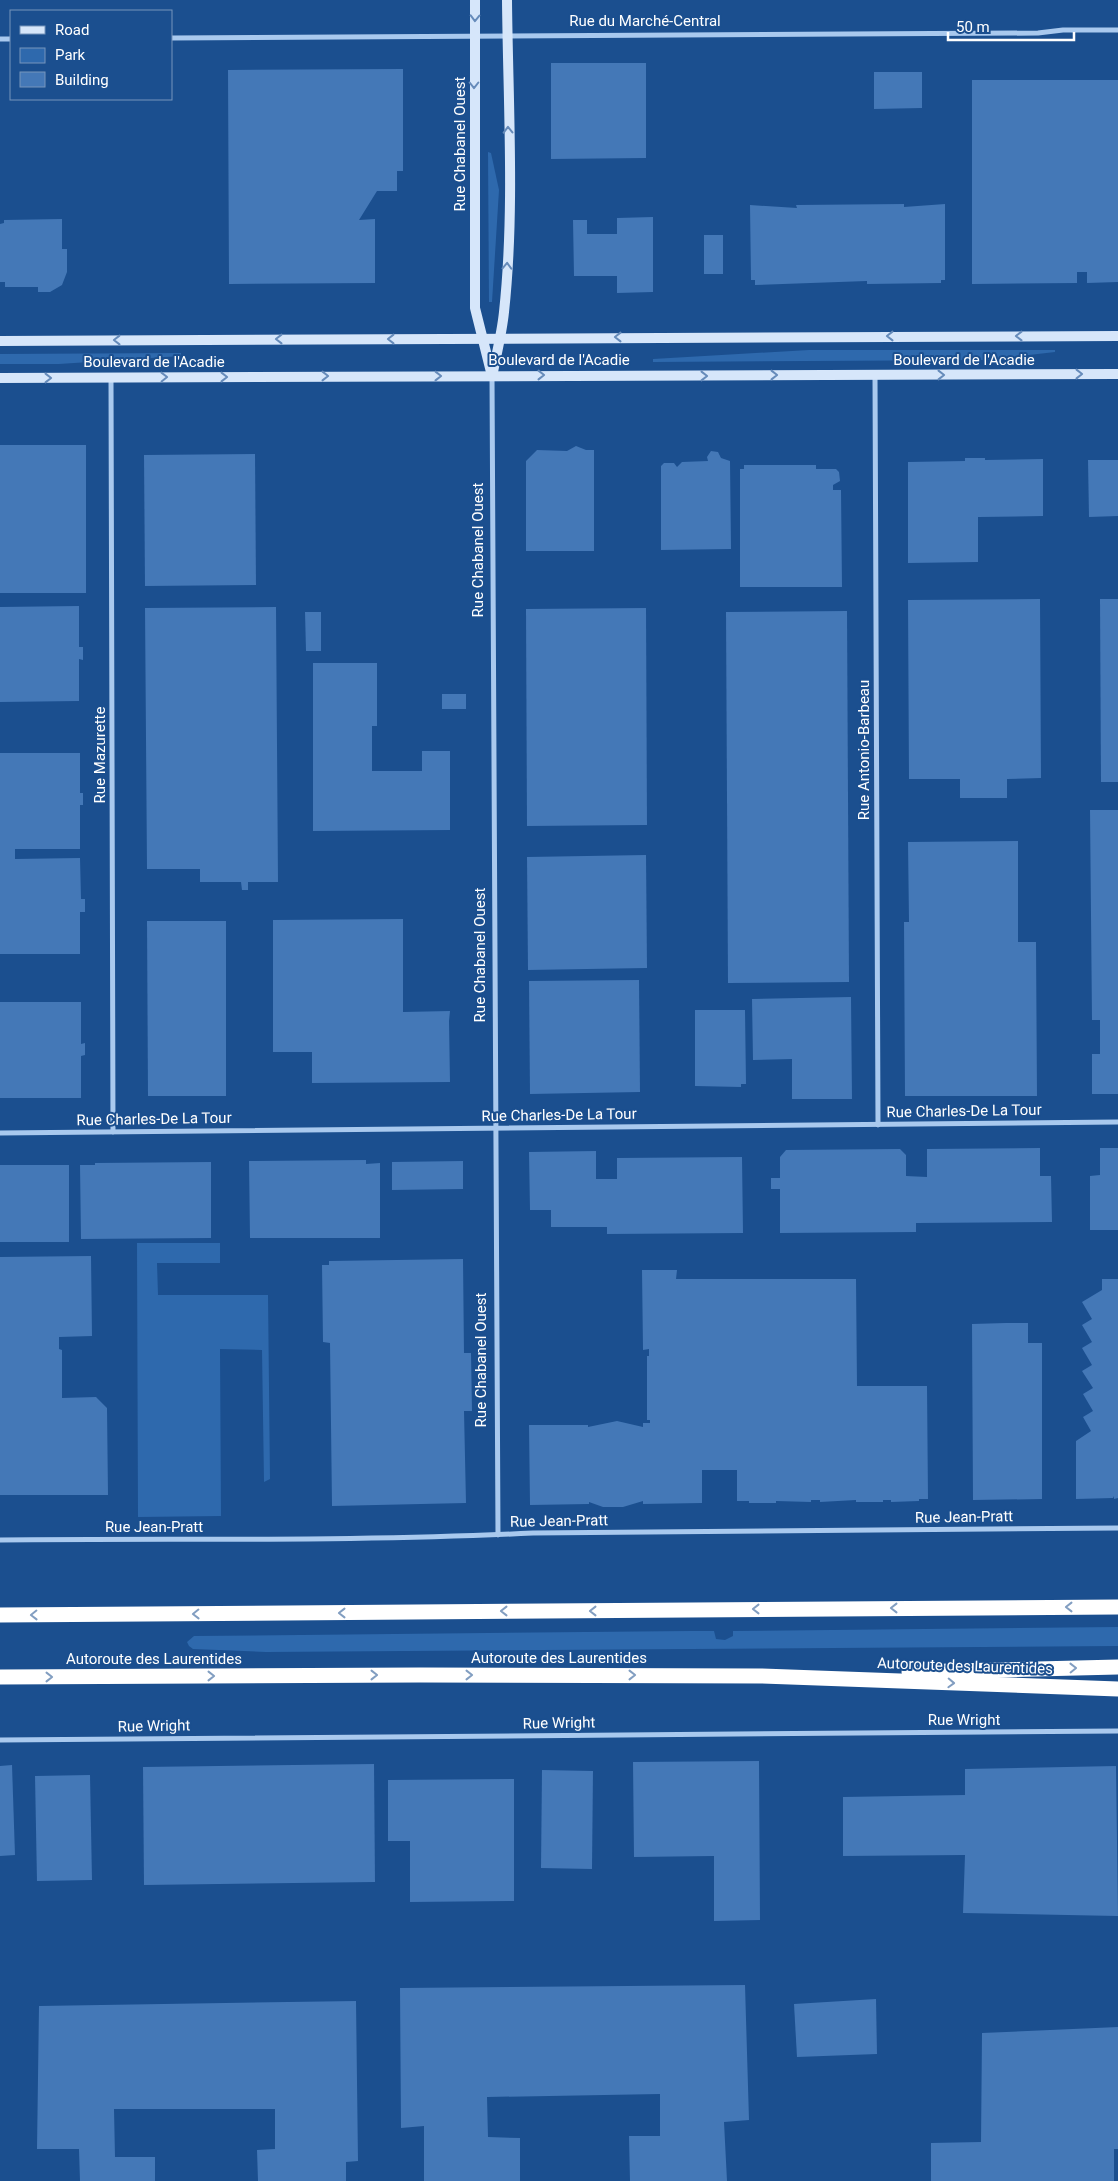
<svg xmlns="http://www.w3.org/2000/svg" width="1118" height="2181" viewBox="0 0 1118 2181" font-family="Roboto,sans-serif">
  <rect width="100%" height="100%" fill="#1b4f8f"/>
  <g fill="#2e69ad">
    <polygon points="488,152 491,153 499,190 492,302 489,302"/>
    <polygon points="809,350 1055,350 1055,352 987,360 653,362 653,359"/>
    <polygon points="181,353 181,356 59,364 0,364 0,354"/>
    <polygon points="137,1243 220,1243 220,1263 157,1263 158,1295 268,1295 270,1479 264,1482 262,1350 220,1349 221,1516 138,1517"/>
    <polygon points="1118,1627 1118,1646 266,1652 193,1649 189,1646 187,1642 194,1636 690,1631 714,1631 716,1639 725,1640 733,1636 733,1631"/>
  </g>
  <g fill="#4478b7">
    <polygon points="551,63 646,63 646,158 551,159"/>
    <polygon points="403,69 403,171 397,171 397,191 377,191 359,220 375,219 375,283 229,284 228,70"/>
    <polygon points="874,72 922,72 922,108 874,109"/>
    <polygon points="972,80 1118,80 1118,282 1087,283 1087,272 1077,272 1077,283 972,284"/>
    <polygon points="904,204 904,207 945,204 945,280 941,280 941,283 867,284 867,281 755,285 755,280 751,280 750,205 797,208 796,205"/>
    <polygon points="653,217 653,292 617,293 617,276 574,276 573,220 587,220 587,234 617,234 617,218"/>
    <polygon points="62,219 62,249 67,249 67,272 62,285 50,292 38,292 38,287 5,287 5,282 0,282 0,224 4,223 4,220"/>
    <rect x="704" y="235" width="19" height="39"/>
    <rect x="0" y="445" width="86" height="148"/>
    <polygon points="576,446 586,450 594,450 594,551 526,551 526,461 537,450 567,451"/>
    <polygon points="711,451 718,452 721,458 730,461 731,549 661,550 661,466 664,463 674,463 677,467 682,462 708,461 707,457"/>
    <polygon points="255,454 256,585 145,586 144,455"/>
    <polygon points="965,458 985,458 985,460 1043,459 1043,516 978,517 978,562 908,563 908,462 965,461"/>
    <polygon points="1088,460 1118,460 1118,516 1089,517"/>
    <polygon points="744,465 816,465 816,469 836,469 839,472 840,481 833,485 833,490 841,490 842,587 740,587 740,469 744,469"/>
    <polygon points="1040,599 1041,778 1007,779 1007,798 960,798 960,779 909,779 908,600"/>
    <polygon points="1100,599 1118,599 1118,782 1101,782"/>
    <polygon points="79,606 79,647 83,647 83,660 79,659 79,701 0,702 0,607"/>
    <polygon points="276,607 278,882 248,882 248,890 242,890 241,882 200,882 200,869 147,869 145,608"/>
    <polygon points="646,608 647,825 527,826 526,609"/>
    <polygon points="847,611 849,982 728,983 726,612"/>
    <polygon points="305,612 321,612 321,651 306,651"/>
    <polygon points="313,663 377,663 377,726 372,726 372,771 422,771 422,751 450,751 450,830 313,831"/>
    <rect x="442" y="694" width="24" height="15"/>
    <polygon points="0,753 80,753 80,793 83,793 83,805 80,805 80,849 15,849 15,859 80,858 81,899 85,899 85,912 80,912 80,954 0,954"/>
    <polygon points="1090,810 1118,810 1118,1094 1092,1094 1092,1054 1100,1054 1100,1020 1092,1020"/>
    <polygon points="1018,841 1018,942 1036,942 1037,1096 905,1096 904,922 909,922 908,842"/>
    <polygon points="646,855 647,968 528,970 527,857"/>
    <polygon points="403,919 403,1012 450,1011 449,1021 450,1082 312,1083 312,1052 273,1052 273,920"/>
    <polygon points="147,921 226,921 226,1096 148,1096"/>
    <polygon points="639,980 640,1092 530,1094 529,981"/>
    <polygon points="851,997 852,1099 792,1099 792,1059 753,1060 752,999"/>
    <polygon points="0,1002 81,1002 81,1044 85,1043 85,1055 81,1056 81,1098 0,1098"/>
    <polygon points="695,1010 745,1010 746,1084 741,1084 741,1087 695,1086"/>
    <polygon points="1040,1148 1040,1176 1051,1176 1052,1222 916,1223 916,1232 780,1233 780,1189 771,1189 771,1178 780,1178 780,1157 786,1150 900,1149 906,1155 906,1176 927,1177 927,1149"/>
    <polygon points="1100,1148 1118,1148 1118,1230 1090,1230 1090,1176 1100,1175"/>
    <polygon points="596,1151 596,1179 617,1179 617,1158 742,1157 743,1233 607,1234 607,1227 551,1227 551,1210 530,1210 529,1152"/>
    <polygon points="366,1160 366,1164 380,1163 380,1238 250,1238 249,1161"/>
    <polygon points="463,1161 463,1189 392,1190 392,1162"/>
    <polygon points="211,1162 211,1238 81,1239 80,1165 95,1165 95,1163"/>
    <rect x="0" y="1165" width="69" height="77"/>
    <polygon points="91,1256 92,1336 59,1337 59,1349 62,1350 62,1398 96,1397 107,1408 108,1495 0,1495 0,1257"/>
    <polygon points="463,1259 464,1353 471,1353 472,1411 464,1411 466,1503 332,1506 330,1343 323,1342 322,1265 329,1265 329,1261"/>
    <polygon points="642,1270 677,1270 676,1279 856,1279 857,1386 927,1386 928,1499 919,1499 919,1501 891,1502 891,1500 883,1500 883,1502 856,1502 856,1500 820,1502 820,1500 811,1500 811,1502 776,1501 776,1503 749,1503 749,1501 737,1501 737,1470 702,1470 702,1503 643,1504 643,1501 623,1507 603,1507 589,1502 589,1504 530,1505 529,1425 588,1425 588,1427 617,1421 643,1427 643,1423 650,1423 650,1420 647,1420 647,1356 649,1356 649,1349 643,1350"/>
    <polygon points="1102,1279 1118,1279 1118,1498 1114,1499 1114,1496 1113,1498 1076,1499 1076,1441 1091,1431 1083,1417 1093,1411 1083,1394 1093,1388 1082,1371 1092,1365 1082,1348 1092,1342 1082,1325 1092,1319 1082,1302 1102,1290"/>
    <polygon points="1006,1323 1028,1323 1028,1343 1042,1343 1042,1499 973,1500 972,1324"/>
    <polygon points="759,1761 760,1920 714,1921 714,1856 634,1857 633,1762"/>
    <polygon points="374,1764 375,1882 144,1885 143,1767"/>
    <polygon points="12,1765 15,1855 0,1856 0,1766"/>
    <polygon points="1116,1766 1118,1916 963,1913 965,1855 843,1856 843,1797 965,1795 965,1769"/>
    <polygon points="542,1770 593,1771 592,1869 541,1868"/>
    <polygon points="90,1775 92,1880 37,1881 35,1776"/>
    <polygon points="514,1779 514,1901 410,1902 410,1841 388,1841 388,1780"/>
    <polygon points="745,1985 749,2120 724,2122 727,2181 630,2181 629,2136 660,2136 660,2094 487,2097 488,2137 520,2138 520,2181 424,2181 424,2126 401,2128 400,1988"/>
    <polygon points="876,1999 877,2054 797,2057 794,2004"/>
    <polygon points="356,2001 358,2161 346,2162 346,2181 258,2181 257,2150 275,2149 275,2109 114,2109 115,2157 155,2157 155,2181 80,2181 79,2149 37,2149 39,2006"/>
    <polygon points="1118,2027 1118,2149 1114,2149 1114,2181 931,2181 931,2143 981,2142 982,2033"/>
  </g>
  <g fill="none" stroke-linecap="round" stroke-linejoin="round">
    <g stroke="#a9c9ee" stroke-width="5">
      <polyline points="171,38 1038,33 1063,30 1118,30"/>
      <polyline points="0,39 11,39"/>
      <polyline points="492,376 498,1535"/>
      <polyline points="875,376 878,1125"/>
      <polyline points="111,378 113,1132"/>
      <polyline points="0,1133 1118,1122"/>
      <path d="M0 1540C177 1538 355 1542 533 1533L1118 1528"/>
      <polyline points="0,1740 1118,1731"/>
    </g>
    <g stroke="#d6e6fa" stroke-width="10">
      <polyline points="475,0 475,308 492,376"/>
      <polyline points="0,341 1118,336"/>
      <path d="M493 372C497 352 502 332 504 312 515 210 508 103 507 0"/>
      <polyline points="0,378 1118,374"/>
    </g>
    <g stroke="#fff" stroke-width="15">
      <polyline points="0,1615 1118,1607"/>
      <polyline points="909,1672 1118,1667"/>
      <polyline points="0,1677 420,1675 762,1676 1118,1689"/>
    </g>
  </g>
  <defs><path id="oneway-chevron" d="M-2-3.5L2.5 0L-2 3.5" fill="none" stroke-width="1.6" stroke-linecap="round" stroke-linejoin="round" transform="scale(1.25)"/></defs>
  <g stroke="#668bba">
    <use href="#oneway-chevron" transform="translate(475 18) rotate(91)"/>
    <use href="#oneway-chevron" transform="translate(474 85) rotate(90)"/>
    <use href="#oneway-chevron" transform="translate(508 130) rotate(-91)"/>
    <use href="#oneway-chevron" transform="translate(507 266) rotate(-88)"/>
    <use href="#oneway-chevron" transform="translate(890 336) rotate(180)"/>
    <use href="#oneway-chevron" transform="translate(1019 336) rotate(180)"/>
    <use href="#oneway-chevron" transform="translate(618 337) rotate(-180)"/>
    <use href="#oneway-chevron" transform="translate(279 339) rotate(180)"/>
    <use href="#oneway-chevron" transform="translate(391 339) rotate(180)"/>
    <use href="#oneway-chevron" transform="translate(117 340) rotate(180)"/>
    <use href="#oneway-chevron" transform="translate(1079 374)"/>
    <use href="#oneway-chevron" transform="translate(541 375)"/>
    <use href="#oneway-chevron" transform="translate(774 375)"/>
    <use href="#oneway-chevron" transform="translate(941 375)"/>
    <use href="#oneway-chevron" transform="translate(325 376)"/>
    <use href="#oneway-chevron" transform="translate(438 376)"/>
    <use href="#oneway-chevron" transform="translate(704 376)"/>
    <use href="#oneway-chevron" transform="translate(164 377) rotate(-1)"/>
    <use href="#oneway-chevron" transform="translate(224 377)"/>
    <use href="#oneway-chevron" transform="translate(48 378)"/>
  </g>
  <g stroke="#829ec1">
    <use href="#oneway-chevron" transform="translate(1069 1607) rotate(180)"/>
    <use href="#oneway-chevron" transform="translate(894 1608) rotate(180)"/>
    <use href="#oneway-chevron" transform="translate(756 1609) rotate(180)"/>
    <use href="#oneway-chevron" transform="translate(504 1611) rotate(180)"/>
    <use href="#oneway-chevron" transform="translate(593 1611) rotate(180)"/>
    <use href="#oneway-chevron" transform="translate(342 1613) rotate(180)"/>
    <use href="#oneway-chevron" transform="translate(196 1614) rotate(179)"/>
    <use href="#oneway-chevron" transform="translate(34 1615) rotate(179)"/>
    <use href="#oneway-chevron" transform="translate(1073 1668) rotate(-1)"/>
    <use href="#oneway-chevron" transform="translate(374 1675)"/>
    <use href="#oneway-chevron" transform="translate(469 1675)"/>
    <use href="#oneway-chevron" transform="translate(632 1675)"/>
    <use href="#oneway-chevron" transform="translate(211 1676)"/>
    <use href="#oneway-chevron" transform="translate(49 1677)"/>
    <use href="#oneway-chevron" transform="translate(951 1683) rotate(2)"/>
  </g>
  <g text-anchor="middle" stroke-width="4" stroke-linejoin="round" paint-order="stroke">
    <g font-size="15" fill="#fff" stroke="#1b4f8f">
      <text x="645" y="26">Rue du Marché-Central</text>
      <text transform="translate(460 144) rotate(-90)" y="5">Rue Chabanel Ouest</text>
      <text x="559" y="365">Boulevard de l'Acadie</text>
      <text x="964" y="365">Boulevard de l'Acadie</text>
      <text x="154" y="367">Boulevard de l'Acadie</text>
      <text transform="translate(478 550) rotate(-90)" y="5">Rue Chabanel Ouest</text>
      <text transform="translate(864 750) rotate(-90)" y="5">Rue Antonio-Barbeau</text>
      <text transform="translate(100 755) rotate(-90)" y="5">Rue Mazurette</text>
      <text transform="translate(480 955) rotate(-90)" y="5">Rue Chabanel Ouest</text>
      <text transform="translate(964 1111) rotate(-1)" y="5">Rue Charles-De La Tour</text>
      <text transform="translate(559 1115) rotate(-1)" y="5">Rue Charles-De La Tour</text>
      <text transform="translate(154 1119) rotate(-1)" y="5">Rue Charles-De La Tour</text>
      <text transform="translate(481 1360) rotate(-90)" y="5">Rue Chabanel Ouest</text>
      <text transform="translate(964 1517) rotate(-1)" y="5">Rue Jean-Pratt</text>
      <text transform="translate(559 1521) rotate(-1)" y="5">Rue Jean-Pratt</text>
      <text x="154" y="1532">Rue Jean-Pratt</text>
      <text x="559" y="1663">Autoroute des Laurentides</text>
      <text x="154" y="1664">Autoroute des Laurentides</text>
      <text transform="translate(965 1666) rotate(2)" y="5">Autoroute des Laurentides</text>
      <text x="964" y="1725">Rue Wright</text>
      <text transform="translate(559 1723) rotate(-1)" y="5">Rue Wright</text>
      <text transform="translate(154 1726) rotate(-1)" y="5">Rue Wright</text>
    </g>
  </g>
  <rect x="10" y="10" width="162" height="90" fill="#1b4f8f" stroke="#7695bc"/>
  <rect x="20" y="26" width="25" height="8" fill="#d6e6fa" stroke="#7695bc"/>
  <text x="55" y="35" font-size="15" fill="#ffffff">Road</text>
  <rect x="20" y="48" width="25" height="15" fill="#2e69ad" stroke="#7695bc"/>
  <text x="55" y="60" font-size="15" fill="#ffffff">Park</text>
  <rect x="20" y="72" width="25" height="15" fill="#4478b7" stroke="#7695bc"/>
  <text x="55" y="85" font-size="15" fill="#ffffff">Building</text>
  <path d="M948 32v8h126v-8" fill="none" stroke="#ffffff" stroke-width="2.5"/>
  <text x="956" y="32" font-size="15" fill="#ffffff" stroke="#1b4f8f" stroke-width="4" paint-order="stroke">50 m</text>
</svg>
